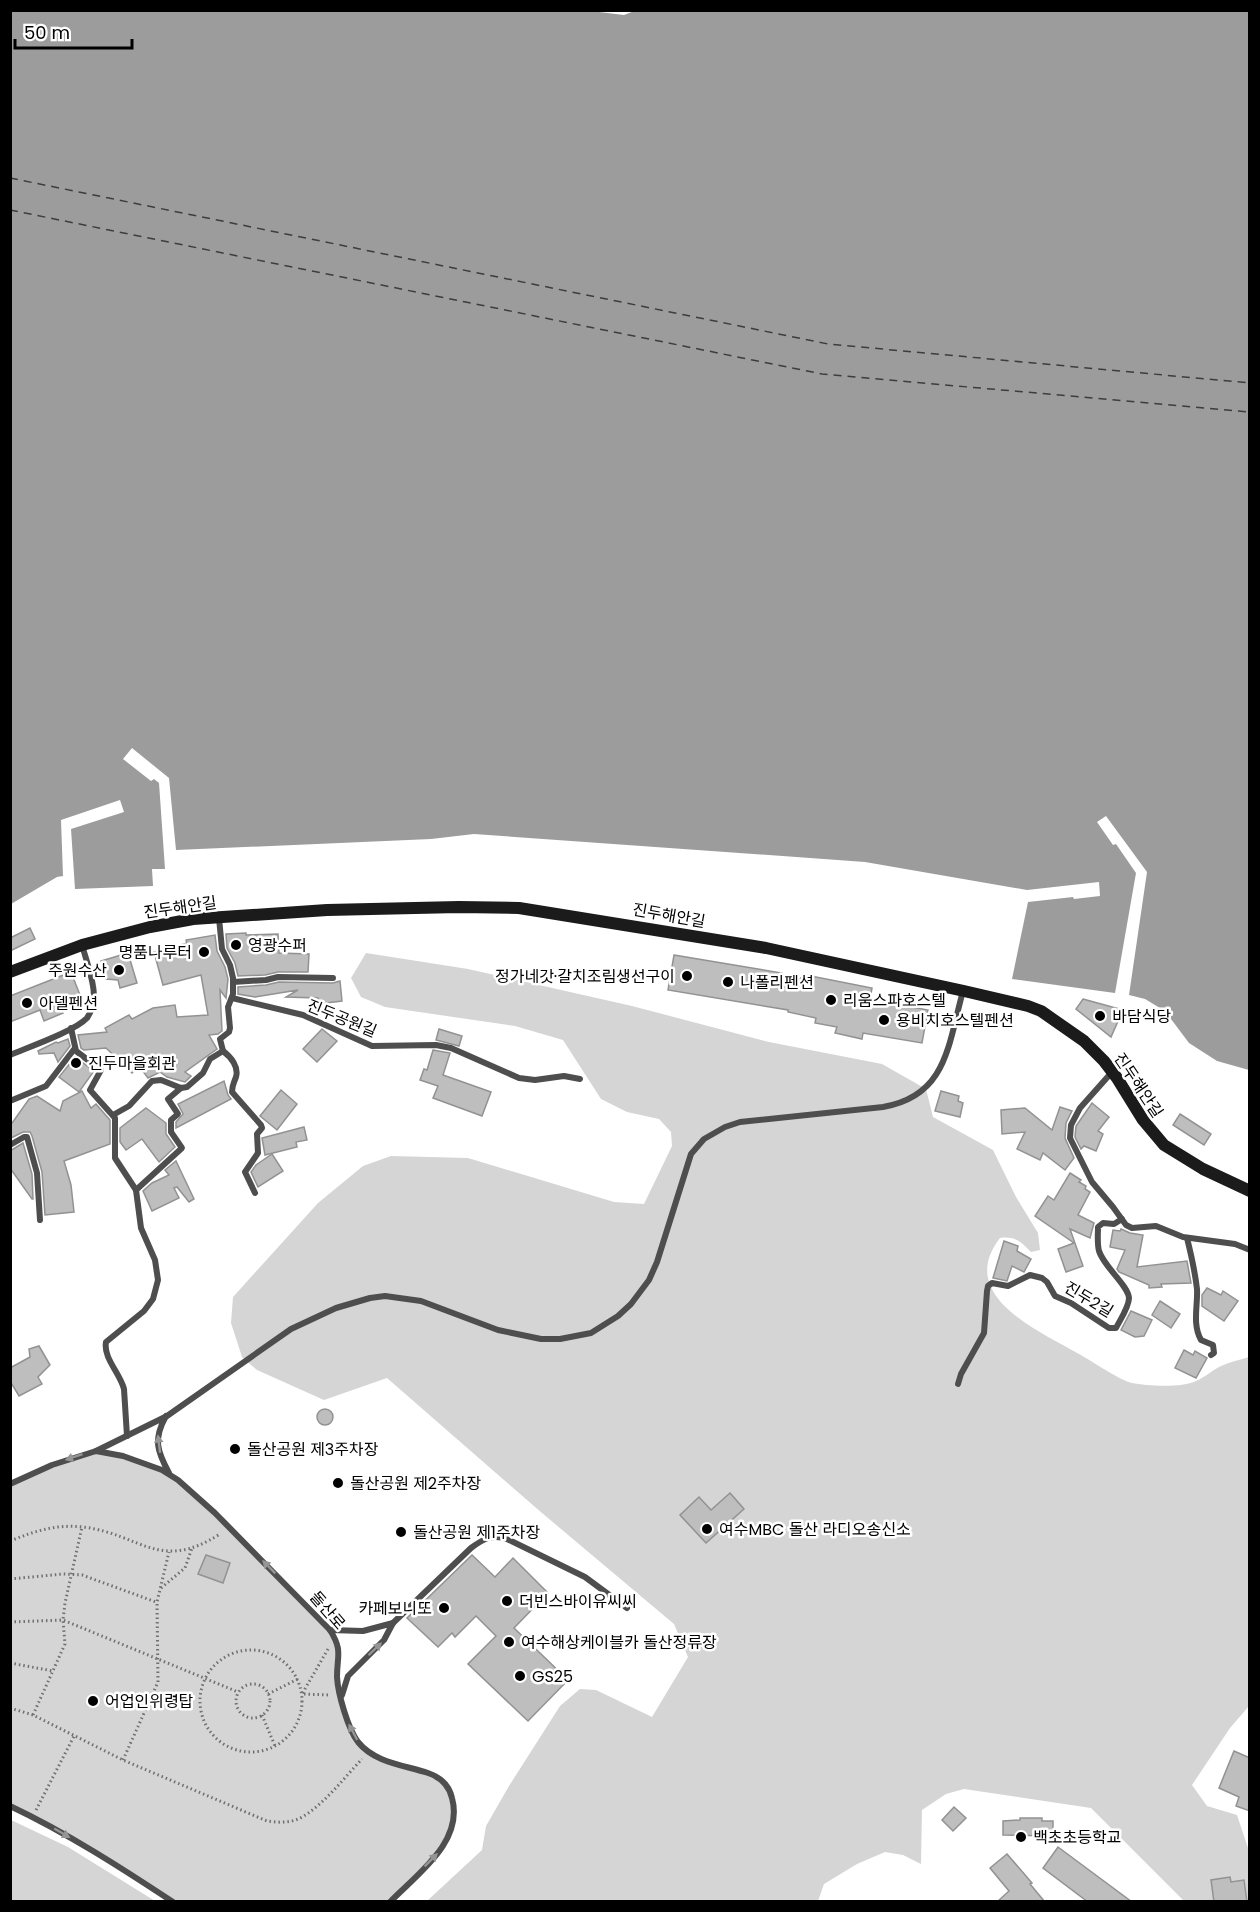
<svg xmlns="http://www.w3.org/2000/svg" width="1260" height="1912" viewBox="0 0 1260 1912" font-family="Poppins,'Noto Sans KR',sans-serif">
  <rect width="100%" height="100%" fill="#fff"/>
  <g fill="#d5d5d5">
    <path d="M366 953 468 969 632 1006 769 1042 882 1064 926 1089 933 1117 993 1150 1016 1197 1038 1233 1040 1250 1031 1252C1021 1242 1016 1236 1000 1238 955 1296 1040 1331 1079 1354 1092 1361 1119 1380 1132 1383 1147 1386 1182 1388 1196 1381 1204 1378 1211 1371 1219 1367 1229 1362 1239 1360 1249 1357V1706L1230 1728 1192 1785 1207 1806 1237 1815 1249 1851V1901H1184L1091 1808 964 1789 946 1794 922 1810 921 1864 903 1855 885 1852 857 1864 824 1884 818 1901H427L482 1850 486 1826 509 1786 560 1706 580 1689 596 1690 652 1717 688 1657 674 1624 542 1513 387 1378 324 1400 257 1370 242 1357 231 1323 233 1297 318 1203 363 1166 391 1156 468 1158 614 1202 644 1204 672 1146 671 1132 659 1119 627 1112 601 1099 563 1040 515 1026 385 1007 361 997 351 978Z"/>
    <polygon points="96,1451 153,1466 188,1488 330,1630 339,1645 337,1677 350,1729 368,1752 443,1781 454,1803 447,1840 390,1901 173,1902 107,1858 11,1806 11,1484"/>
    <polygon points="11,1820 68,1847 155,1901 11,1901"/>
  </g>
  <polygon fill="#9c9c9c" points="515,10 529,12 591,11 624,15 637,10 1249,11 1249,1070 1217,1061 1189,1043 1165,1011 1145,999 1129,995 1147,872 1106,816 1097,822 1113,845 1116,844 1136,873 1115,993 1012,979 1028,902 1073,897 1074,899 1100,896 1099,882 1027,890 865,862 474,834 431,839 176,850 169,778 132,748 123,759 151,781 154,779 159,783 165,869 152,869 153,886 75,889 71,829 124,812 120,800 61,820 63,876 57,877 11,904 11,11"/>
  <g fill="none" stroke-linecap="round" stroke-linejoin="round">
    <g stroke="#3d3d3d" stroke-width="1.5" stroke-dasharray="8 6" stroke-linecap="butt">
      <polyline points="10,178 828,344 1250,383"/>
      <polyline points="10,210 822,374 1250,412"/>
    </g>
  </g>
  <g fill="#bebebe" stroke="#929292" stroke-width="1.5">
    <polygon points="30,928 35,939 10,951 10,938"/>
    <polygon points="246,933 246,935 278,934 279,953 309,954 308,972 278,972 265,975 238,976 235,963 227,948 226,934"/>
    <polygon points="215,935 217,951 225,967 228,979 226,998 220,990 222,1031 218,1034 209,1035 217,1049 185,1072 191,1076 185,1082 167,1077 160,1072 148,1078 139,1066 132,1073 106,1048 84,1050 81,1048 78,1035 107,1032 105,1028 129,1015 132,1019 153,1008 175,1005 177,1017 208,1015 201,975 163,985 154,952 187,943 186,940"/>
    <polygon points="128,953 137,983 120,988 118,980 106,979 101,961"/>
    <polygon points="674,955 782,973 779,990 806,975 872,988 870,999 928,1010 922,1043 863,1033 862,1039 835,1033 837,1027 815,1023 816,1018 788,1012 788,1010 668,990"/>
    <polygon points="71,972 80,995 59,1003 63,1013 44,1021 40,1010 10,1022 10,996"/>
    <polygon points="340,981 342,1001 318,1004 318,998 286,997 298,990 255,997 238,994 238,987 266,985 279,982 333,983"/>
    <polygon points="1083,999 1123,1010 1111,1037 1076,1009"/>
    <polygon points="322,1029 337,1041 317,1062 303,1049"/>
    <polygon points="439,1029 462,1036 459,1046 436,1040"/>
    <polygon points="68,1039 70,1046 58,1062 54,1053 39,1054 38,1051 56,1042 58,1043"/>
    <polygon points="433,1050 450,1053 443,1075 491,1092 482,1116 433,1098 438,1086 420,1080 424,1069 427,1070"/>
    <polygon points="75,1057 94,1071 79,1092 59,1077"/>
    <polygon points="224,1081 228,1095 231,1099 176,1128 176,1122 183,1114 178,1104"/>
    <polygon points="281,1090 297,1104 277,1130 260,1116"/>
    <polygon points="82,1091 91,1108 96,1104 110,1120 110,1144 64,1161 71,1185 74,1212 45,1215 42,1172 32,1136 30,1132 23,1132 11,1138 10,1126 29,1099 37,1096 60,1111 63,1101"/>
    <polygon points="941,1091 959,1096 958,1101 963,1103 960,1117 935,1111"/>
    <polygon points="1092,1103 1109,1117 1098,1131 1103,1134 1096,1151 1084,1146 1081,1149 1075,1137 1076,1126"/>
    <polygon points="1060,1107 1072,1111 1066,1123 1065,1138 1074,1158 1065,1170 1043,1153 1040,1160 1017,1149 1025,1132 1002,1134 1001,1110 1025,1108 1052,1130"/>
    <polygon points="146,1108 166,1123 166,1134 175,1147 159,1162 142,1139 126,1150 120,1142 120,1128"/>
    <polygon points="1180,1114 1211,1134 1204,1145 1173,1125"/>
    <polygon points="304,1127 307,1140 296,1142 297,1147 265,1155 262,1138"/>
    <polygon points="23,1143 32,1174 33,1199 32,1199 10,1168 10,1151"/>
    <polygon points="272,1154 283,1171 258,1187 251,1172 256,1165"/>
    <polygon points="176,1161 194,1199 189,1202 177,1187 174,1188 179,1198 152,1211 143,1191 152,1183 169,1175 165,1170"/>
    <polygon points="1070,1173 1081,1180 1079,1182 1086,1186 1085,1189 1090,1192 1078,1215 1094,1223 1090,1238 1070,1229 1083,1266 1066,1272 1058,1249 1074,1243 1035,1216 1048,1196 1054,1200"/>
    <polygon points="1121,1229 1130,1233 1143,1235 1137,1267 1187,1261 1191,1283 1161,1284 1162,1287 1149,1288 1149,1285 1119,1272 1117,1269 1125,1250 1110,1247 1113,1230 1120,1231"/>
    <polygon points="1004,1241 1018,1246 1017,1251 1031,1259 1024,1272 1012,1266 1007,1281 993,1278"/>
    <polygon points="1207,1288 1221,1295 1223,1291 1238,1301 1224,1321 1202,1306 1202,1295"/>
    <polygon points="1160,1301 1180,1314 1171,1328 1152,1315"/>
    <polygon points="1131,1311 1152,1320 1144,1336 1135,1337 1121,1330"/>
    <polygon points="39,1346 50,1365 38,1377 42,1384 19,1396 10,1381 10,1368 30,1357 29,1349"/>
    <polygon points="1184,1350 1193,1355 1195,1351 1207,1358 1196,1378 1175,1368"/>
    <circle cx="325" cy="1417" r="8"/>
    <polygon points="730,1493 744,1509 706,1543 680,1515 699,1497 711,1510"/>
    <polygon points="206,1555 230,1563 223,1583 198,1574"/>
    <polygon points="472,1555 495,1577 513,1558 548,1593 514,1628 568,1680 528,1721 468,1664 496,1636 476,1616 455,1637 452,1633 438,1647 407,1618"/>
    <polygon points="1234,1751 1250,1758 1250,1811 1236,1806 1239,1797 1219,1788"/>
    <polygon points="954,1807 966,1818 953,1831 942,1820"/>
    <polygon points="1020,1818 1042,1818 1042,1821 1053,1821 1053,1836 1003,1835 1003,1821 1020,1820"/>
    <polygon points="1058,1847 1132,1902 1088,1902 1043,1868"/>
    <polygon points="1007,1854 1032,1883 1030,1884 1045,1902 997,1902 1009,1891 990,1868"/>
    <polygon points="1230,1877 1231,1882 1244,1880 1247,1902 1214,1902 1211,1880"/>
  </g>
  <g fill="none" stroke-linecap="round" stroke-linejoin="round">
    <g stroke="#707070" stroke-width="3" stroke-dasharray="1.5 3" stroke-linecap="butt">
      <path d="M10 1541C35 1531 56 1524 83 1527 141 1534 159 1573 220 1534"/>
      <polyline points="10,1579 63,1574 82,1575 156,1602"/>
      <polyline points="161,1588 185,1568 192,1548"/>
      <polyline points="10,1622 63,1620 238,1692"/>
      <polyline points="328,1649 302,1694 331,1695"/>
      <circle cx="251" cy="1701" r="51"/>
      <polyline points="10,1663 53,1671"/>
      <circle cx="253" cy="1701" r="17"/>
      <polyline points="268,1694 298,1679"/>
      <path d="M10 1708 33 1715 123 1760 267 1821C280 1823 293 1823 304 1816 326 1802 344 1778 362 1759"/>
      <polyline points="33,1715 65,1644 63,1620 65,1603 82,1527"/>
      <polyline points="262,1715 275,1746"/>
      <polyline points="123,1760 158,1682 157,1602 169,1552"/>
      <polyline points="36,1810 74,1736"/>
    </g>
    <g stroke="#4e4e4e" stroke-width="6">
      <polyline points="233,982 266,980 278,977 333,978"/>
      <polyline points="232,998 303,1015 372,1046 436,1045 451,1048 519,1078 535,1080 564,1076 580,1079"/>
      <path d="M71 1028 76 1051 101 1070 90 1090 115 1118V1158L136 1190 141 1228 155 1260 158 1280 153 1299 144 1311 106 1342C103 1358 120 1373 124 1389L127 1436"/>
      <path d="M223 1051C231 1057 239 1067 236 1077 234 1083 232 1085 232 1092L261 1125 262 1128 257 1134 258 1153 245 1172 255 1193"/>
      <path d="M10 1055C29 1047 75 1031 87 1018 93 1009 95 997 93 986 91 973 86 959 82 945"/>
      <polyline points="1112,1072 1080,1108 1071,1125 1070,1138 1092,1182 1113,1207 1126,1225 1132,1228 1156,1226 1183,1237 1235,1244 1250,1250"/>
      <polyline points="10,1101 46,1086 75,1048"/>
      <polyline points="113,1115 129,1106 152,1081 161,1080 181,1088 187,1087 203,1073 210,1059 223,1051 220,1039 229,1032 230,1028 228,1007 233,994 233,978 230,965 222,949 219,918"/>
      <polyline points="10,1145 24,1137 27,1137 37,1173 40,1220"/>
      <polyline points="136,1190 182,1148 171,1132 171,1120 178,1114 168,1099 181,1088"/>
      <path d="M1187 1238C1191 1254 1195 1272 1197 1289 1198 1305 1192 1324 1201 1340L1213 1345 1214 1353 1211 1355"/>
      <path d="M958 1384 961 1374 984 1333 987 1291 988 1286 992 1283 1008 1286 1030 1275 1042 1278 1047 1282 1055 1296 1071 1303 1109 1328H1116C1120 1320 1129 1307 1129 1298 1128 1285 1104 1267 1099 1251 1097 1244 1098 1234 1098 1227L1103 1223 1114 1224 1122 1219"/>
      <path d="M166 1416C153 1439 157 1451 169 1473"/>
      <path d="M96 1451 167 1416 291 1329 336 1308 370 1298 385 1296 421 1301 498 1330 541 1339H560L591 1333 618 1316 631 1304 649 1280 657 1262 691 1154 704 1139 725 1127 740 1122 883 1107C947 1096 948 1045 963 991"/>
      <path d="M10 1484 52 1465 96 1451 123 1456 162 1470 178 1480 215 1513 330 1630C343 1651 337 1655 337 1677 338 1694 348 1729 358 1742 375 1763 404 1765 428 1773 440 1777 449 1785 452 1798 464 1842 417 1874 390 1902"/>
      <path d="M393 1623 471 1548C483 1539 492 1534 507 1539L585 1577 627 1608"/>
      <polyline points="330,1630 363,1631 393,1623 384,1640 348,1676 342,1695"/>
      <path d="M10 1806C67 1833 120 1867 173 1902"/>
    </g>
    <polyline stroke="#1b1b1b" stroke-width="12" points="10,972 82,945 150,927 193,919 327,910 459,907 519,908 766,948 964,991 1028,1006 1041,1011 1084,1041 1104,1061 1117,1078 1143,1120 1164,1145 1203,1169 1250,1191"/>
  </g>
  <defs><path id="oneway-solid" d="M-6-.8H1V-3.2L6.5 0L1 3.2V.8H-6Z" transform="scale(1.5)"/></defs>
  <g fill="#959595">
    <use href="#oneway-solid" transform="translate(159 1444) rotate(-97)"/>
    <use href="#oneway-solid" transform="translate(74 1457) rotate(161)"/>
    <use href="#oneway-solid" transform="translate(269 1567) rotate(-135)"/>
    <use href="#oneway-solid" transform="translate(375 1649) rotate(-44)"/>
    <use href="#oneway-solid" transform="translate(353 1732) rotate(-118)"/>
    <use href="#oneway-solid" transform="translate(62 1833) rotate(30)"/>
    <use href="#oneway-solid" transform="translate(431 1860) rotate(-45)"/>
  </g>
  <g fill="#000" stroke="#fff" stroke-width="2">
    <circle cx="236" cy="945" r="6"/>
    <circle cx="204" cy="952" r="6"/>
    <circle cx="119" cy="970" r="6"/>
    <circle cx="687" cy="976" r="6"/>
    <circle cx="728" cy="982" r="6"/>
    <circle cx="831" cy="1000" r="6"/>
    <circle cx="27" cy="1003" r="6"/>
    <circle cx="1100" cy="1016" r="6"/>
    <circle cx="884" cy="1020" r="6"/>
    <circle cx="76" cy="1063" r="6"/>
    <circle cx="235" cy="1449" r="6"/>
    <circle cx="338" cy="1483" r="6"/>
    <circle cx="707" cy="1529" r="6"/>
    <circle cx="401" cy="1532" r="6"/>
    <circle cx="507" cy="1601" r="6"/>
    <circle cx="444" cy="1608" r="6"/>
    <circle cx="509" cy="1642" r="6"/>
    <circle cx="520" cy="1676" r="6"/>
    <circle cx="93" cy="1701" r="6"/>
    <circle cx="1021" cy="1837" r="6"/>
  </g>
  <g text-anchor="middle" stroke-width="5" stroke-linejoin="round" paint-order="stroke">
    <g font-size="16" fill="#000" stroke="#fff">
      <text transform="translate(180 907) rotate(-8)" y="6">진두해안길</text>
      <text transform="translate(669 915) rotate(10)" y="6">진두해안길</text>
      <text transform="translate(342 1018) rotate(22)" y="6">진두공원길</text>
      <text transform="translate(1139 1085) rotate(56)" y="6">진두해안길</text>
      <text transform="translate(1089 1299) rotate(31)" y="6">진두2길</text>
      <text transform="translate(328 1610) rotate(49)" y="6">돌산로</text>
    </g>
    <g font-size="16" fill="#000" stroke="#fff" text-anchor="start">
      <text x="248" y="951">영광수퍼</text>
      <text x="192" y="958" text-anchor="end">명품나루터</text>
      <text x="107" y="976" text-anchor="end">주원수산</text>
      <text x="675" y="982" text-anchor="end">정가네갓·갈치조림생선구이</text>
      <text x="740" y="988">나폴리펜션</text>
      <text x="843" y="1006">리움스파호스텔</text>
      <text x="39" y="1009">아델펜션</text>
      <text x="1112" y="1022">바담식당</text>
      <text x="896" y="1026">용비치호스텔펜션</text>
      <text x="88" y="1069">진두마을회관</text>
      <text x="247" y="1455">돌산공원 제3주차장</text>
      <text x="350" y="1489">돌산공원 제2주차장</text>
      <text x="719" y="1535">여수MBC 돌산 라디오송신소</text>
      <text x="413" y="1538">돌산공원 제1주차장</text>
      <text x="519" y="1607">더빈스바이유씨씨</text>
      <text x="432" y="1614" text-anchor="end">카페보니또</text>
      <text x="521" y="1648">여수해상케이블카 돌산정류장</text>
      <text x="532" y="1682">GS25</text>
      <text x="105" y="1707">어업인위령탑</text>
      <text x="1033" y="1843">백초초등학교</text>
    </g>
  </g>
  <rect width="1260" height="1912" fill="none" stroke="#000000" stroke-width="24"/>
  <path d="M15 39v9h117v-9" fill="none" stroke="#000000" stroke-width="3"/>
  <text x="24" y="39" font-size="18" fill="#000000" stroke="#ffffff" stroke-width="4.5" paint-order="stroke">50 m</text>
</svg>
